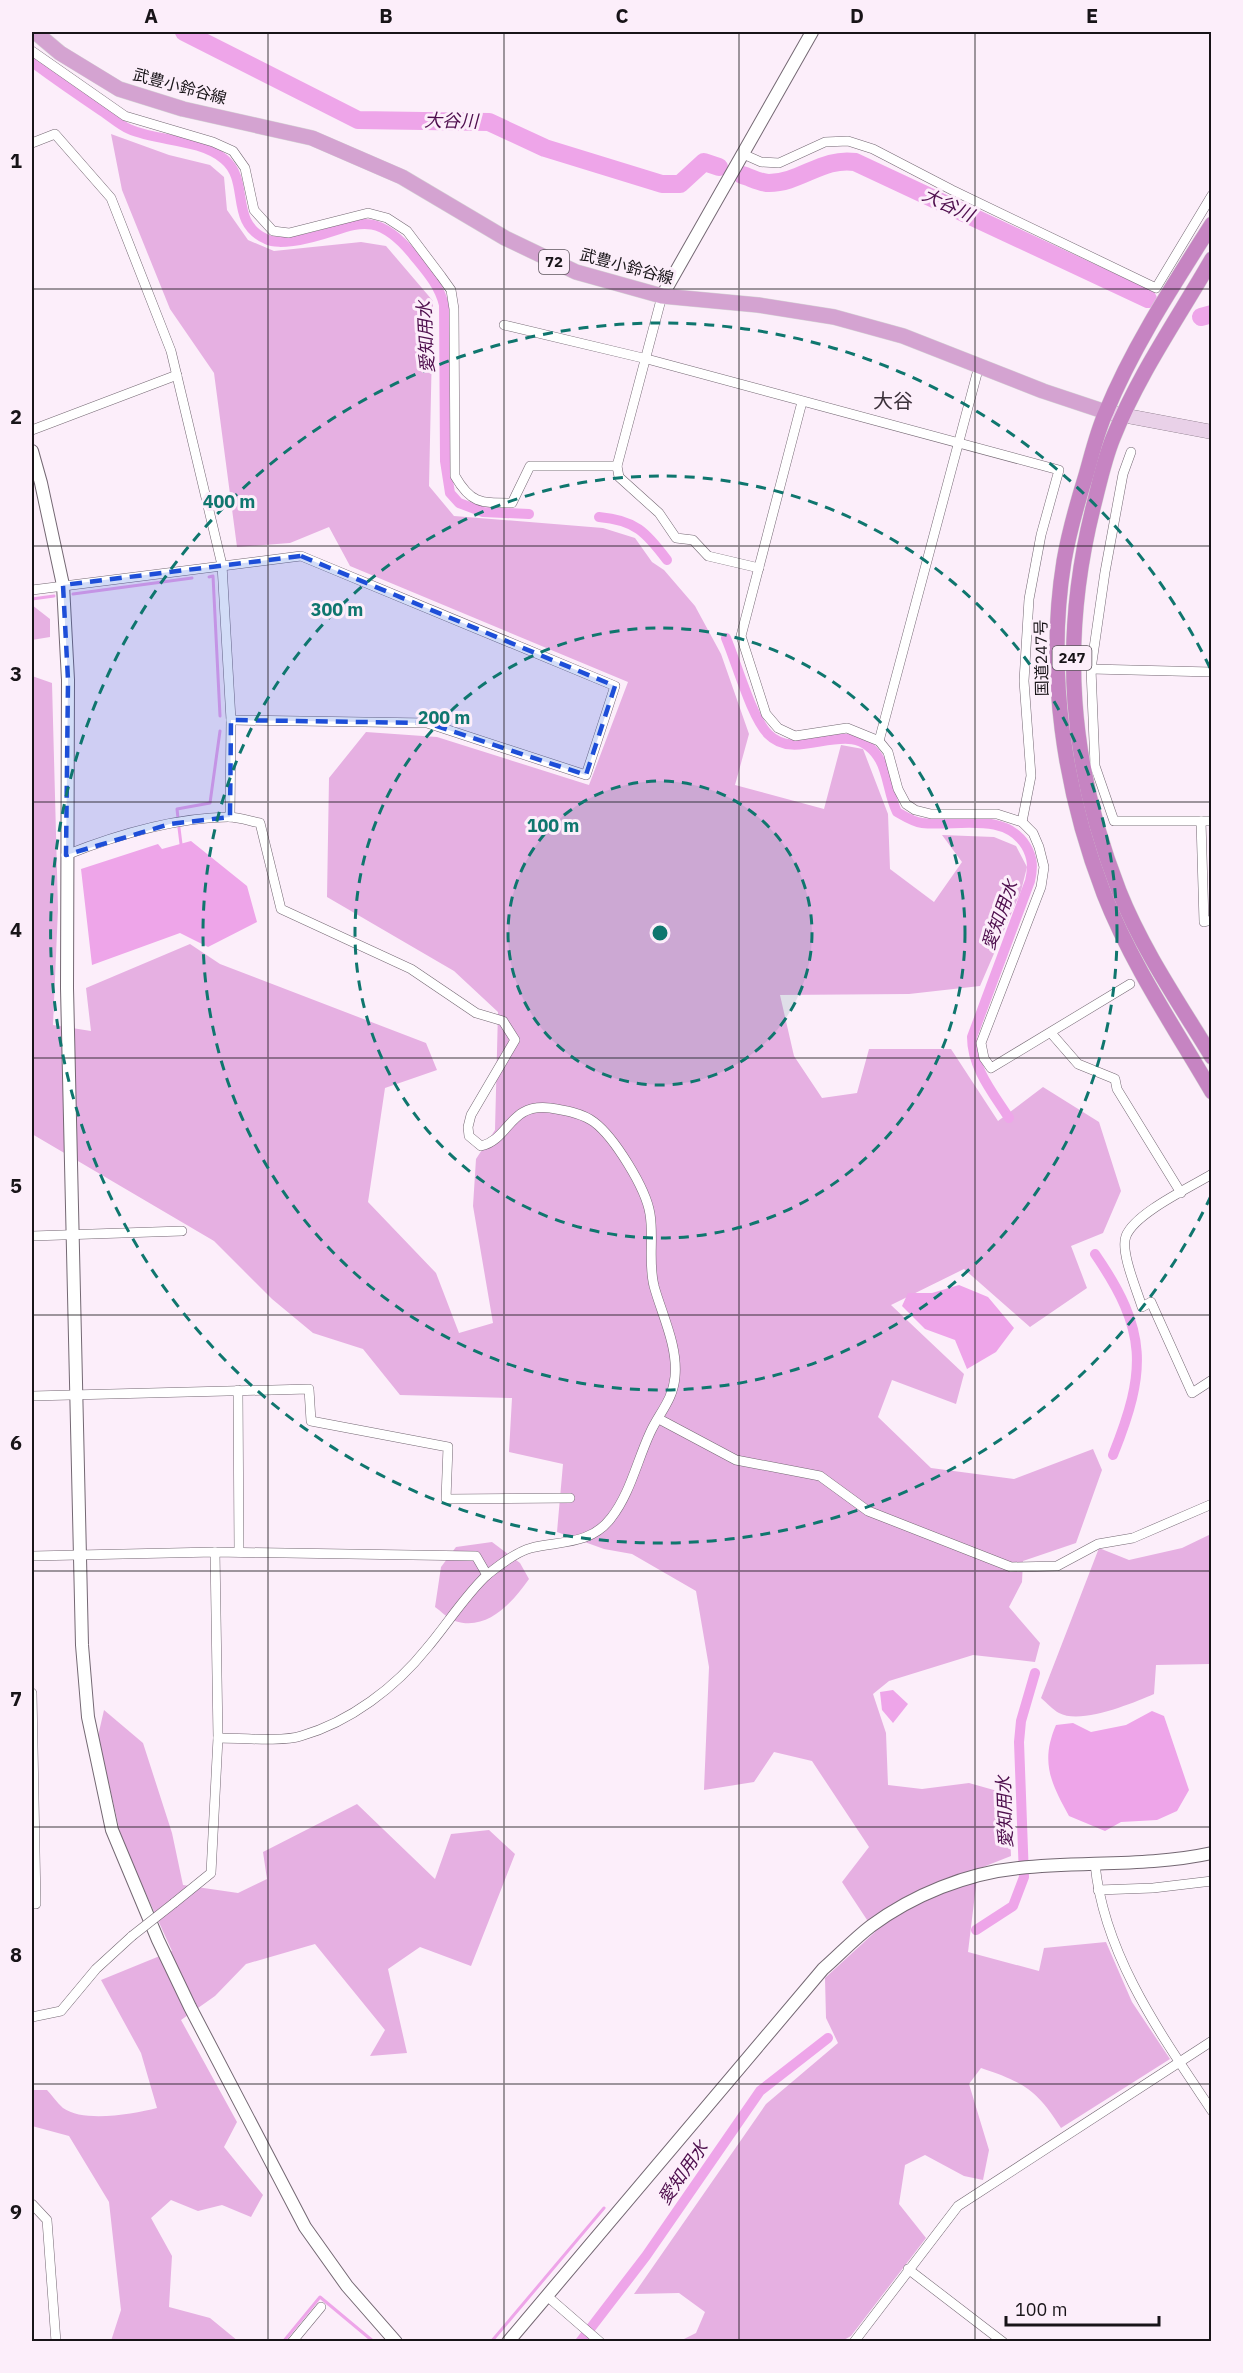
<svg xmlns="http://www.w3.org/2000/svg" width="1243" height="2373" viewBox="0 0 1243 2373" font-family="'IBM Plex Sans','Noto Sans JP',sans-serif">
  <rect width="100%" height="100%" fill="#fceefa"/>
  <g fill="#e6b0e2">
    <path d="M111 134 169 155 210 165 224 177 227 210 248 240 274 251 361 242 386 246 433 301 429 486 454 516 603 528 635 538 652 562 664 570 695 606 721 654 749 734 735 785 824 809 841 745 863 749 888 814 890 869 934 902 962 862 942 835 994 837 1016 846 1027 867 1021 891 980 986 909 994 780 995 794 1056 822 1098 857 1093 869 1049H951L998 1121 1043 1087 1099 1122 1121 1191 1103 1233 1071 1246 1087 1288 1030 1327 964 1269 891 1305 964 1374 956 1404 892 1380 878 1417 931 1468 1014 1479 1093 1449 1102 1470 1076 1543 1023 1561 1022 1582 1009 1607 1040 1643 1035 1662 973 1655 889 1681 873 1694 886 1733 888 1785 922 1789 969 1783 1008 1794 1011 1856 978 1869 968 1952 1039 1971 1044 1948 1106 1942 1132 2002 1170 2059 1061 2128C1037 2090 1023 2082 981 2068L969 2084 989 2150 983 2180 964 2176 925 2155 905 2165 899 2204 926 2238 851 2336 842 2341H680L696 2333 705 2312 679 2293 634 2294 766 2104 838 2043 826 2018 825 1978 875 1932 842 1882 869 1847 812 1761 774 1752 754 1782 704 1790 709 1667 696 1591 632 1554 604 1549 557 1532 563 1464 509 1452 512 1398 400 1395 363 1349 313 1333 272 1299 214 1241 32 1134V676L52 683 58 909 53 1025 91 1031 86 988 190 944 220 964 426 1043 437 1070 385 1088 368 1202 436 1273 459 1333 493 1323 473 1206 476 1159 495 1130 498 1012 454 971 327 897 329 778 366 732 437 737 589 785 628 682 350 566 329 527 290 543 237 547 214 373 170 309 122 190Z"/>
    <polygon points="32,605 50,619 50,637 32,640"/>
    <path d="M1211 1534V1667L1209 1664 1156 1665 1154 1694C1133 1703 1081 1725 1059 1713 1053 1710 1047 1703 1041 1698L1099 1548 1129 1560 1182 1548Z"/>
    <path d="M492 1542 520 1563 529 1579C513 1602 487 1632 455 1621 448 1619 441 1611 435 1607L441 1567 456 1547Z"/>
    <path d="M104 1710 143 1743 172 1833 183 1885 238 1893 267 1879 263 1852 357 1804 435 1879 451 1834 489 1830 515 1854 471 1966 420 1947 388 1969 407 2053 370 2056 385 2030 315 1944 246 1964 215 1996 181 2020 237 2122 224 2147 263 2195 251 2217 222 2205 198 2211 171 2200 151 2218 172 2256 169 2307 210 2318 238 2341H111L121 2310 109 2202 69 2136 32 2126V2090H47C52 2095 57 2103 63 2108 84 2123 133 2114 157 2108L141 2053 101 1980 172 1951 122 1841 98 1736Z"/>
  </g>
  <g fill="#eea5e9">
    <polygon points="191,841 247,886 257,922 208,947 180,933 92,965 81,869 158,844 162,849"/>
    <polygon points="959,1285 988,1297 1014,1328 996,1352 967,1369 955,1340 925,1329 902,1306 908,1293 932,1293"/>
    <polygon points="893,1690 908,1704 893,1723 882,1710 880,1692"/>
    <path d="M1152 1711 1164 1716 1189 1790 1177 1811 1157 1820 1121 1822 1105 1831 1069 1816C1051 1783 1040 1762 1056 1725L1073 1723 1091 1732 1126 1725Z"/>
  </g>
  <g fill="none" stroke-linecap="round" stroke-linejoin="round">
    <g stroke="#eea5e9" stroke-width="3">
      <polyline points="209,577 213,576 220,716"/>
      <polyline points="73,594 192,578"/>
      <polyline points="32,599 54,596"/>
      <polyline points="178,818 177,809 210,803 220,731"/>
      <polyline points="179,828 181,844"/>
      <polyline points="283,2342 320,2297 374,2342"/>
      <polyline points="491,2342 604,2208"/>
    </g>
    <g stroke="#eea5e9" stroke-width="10">
      <path d="M32 62C55 79 78 95 102 111 111 117 120 125 129 129 158 142 198 138 224 159 251 181 228 222 266 239 274 243 284 242 293 241 349 234 368 199 414 256 427 272 439 285 444 305L445 461 450 493 459 503 483 512 529 514"/>
      <path d="M599 517C635 520 646 532 667 560"/>
      <path d="M726 638C737 664 751 716 768 734 799 766 852 711 880 760 888 774 889 796 897 812 904 816 913 822 922 823 956 827 1005 811 1026 846 1033 858 1033 868 1030 881L972 1037C972 1068 993 1093 1009 1118"/>
      <path d="M1095 1254C1148 1331 1147 1370 1113 1455"/>
      <polyline points="976,1930 1013,1906 1024,1877 1019,1742 1021,1721 1035,1673"/>
      <polyline points="580,2342 646,2256 760,2091 828,2038"/>
    </g>
    <g stroke="#eea5e9" stroke-width="18">
      <polyline points="184,32 358,120 489,122 545,148 662,184 680,184 704,162 719,167"/>
      <path d="M742 175C750 177 760 183 769 183 800 183 823 157 855 162L1148 299"/>
      <polyline points="1201,317 1212,314"/>
    </g>
    <g stroke="#746873" stroke-width="10">
      <g id="minor">
        <path d="M32 51 125 116 213 142 233 151 245 168 254 210 273 231 289 233 368 213 387 218 407 231 441 276 451 290 454 309 455 476C471 504 481 503 512 503L530 466H617"/>
        <polyline points="32,143 55,134 111,198 171,351 222,565 231,720 230,817"/>
        <polyline points="743,154 761,162 779,163 825,142 848,141 873,149 952,190 1156,288 1212,195"/>
        <polyline points="662,296 617,466 619,477 659,513 676,538 693,540 708,556 759,568"/>
        <polyline points="504,325 647,359 1059,470 1041,535 1029,599 1024,681 1031,776 1022,822"/>
        <polyline points="802,402 741,636 766,714 778,728 795,736 847,728 879,741 888,752 898,789 906,804 915,810 931,814 997,814 1022,822 1033,833 1039,847 1044,867 1041,887 981,1043 984,1058 991,1068 1130,984"/>
        <polyline points="32,430 177,375"/>
        <polyline points="1131,452 1123,474 1105,572 1091,669 1095,766 1114,821 1212,821"/>
        <polyline points="32,590 301,556 615,686 586,775 427,723 231,720"/>
        <polyline points="1091,669 1212,672"/>
        <polyline points="879,741 979,366"/>
        <polyline points="1201,821 1204,922 1212,920"/>
        <path d="M66 855C116 835 174 818 228 817 239 817 250 821 260 823L281 909 411 969 476 1013 503 1021 515 1040 471 1115 468 1127 469 1136 481 1146C510 1139 509 1103 550 1108 564 1110 582 1113 594 1122 614 1137 646 1188 650 1214 654 1238 648 1262 654 1286 662 1315 678 1346 675 1377 673 1400 659 1413 650 1433 637 1461 630 1494 611 1518 591 1545 559 1541 531 1548 516 1552 498 1566 487 1575 467 1593 445 1627 427 1648 396 1687 350 1722 301 1736 282 1742 240 1738 218 1738"/>
        <polyline points="1051,1033 1078,1064 1115,1079 1117,1089 1181,1193"/>
        <path d="M1212 1174C1191 1187 1135 1213 1126 1236 1120 1252 1137 1290 1142 1307L1151 1302 1192 1393 1212 1380"/>
        <polyline points="32,1236 182,1231"/>
        <polyline points="238,1390 239,1552"/>
        <polyline points="32,1396 309,1389 311,1421 448,1447 446,1499 570,1498"/>
        <polyline points="659,1419 736,1460 820,1476 868,1511 1011,1567 1057,1566 1098,1544 1133,1538 1212,1504"/>
        <polyline points="32,1556 215,1552 476,1556 487,1575"/>
        <polyline points="32,1693 36,1904 32,1904"/>
        <path d="M1095 1864C1104 1956 1162 2036 1212 2111"/>
        <polyline points="1098,1890 1153,1888 1212,1881"/>
        <polyline points="174,1903 211,1873 218,1738 215,1552"/>
        <polyline points="32,2017 61,2011 96,1969 132,1936"/>
        <polyline points="32,2204 47,2220 56,2342"/>
        <polyline points="908,2269 1003,2342"/>
        <polyline points="547,2296 600,2342"/>
        <polyline points="292,2342 321,2307"/>
        <polyline points="854,2342 958,2206 1212,2041"/>
      </g>
    </g>
    <g stroke="#746873" stroke-width="14">
      <g id="tertiary">
        <polyline points="662,296 812,32"/>
        <polyline points="32,451 41,483 63,585 68,680 67,988 82,1645 88,1717 112,1830 158,1940 190,2007 305,2227 347,2286 396,2342"/>
        <path d="M508 2342 823 1969C839 1955 854 1939 871 1926 913 1895 967 1873 1019 1868 1083 1861 1148 1867 1212 1853"/>
      </g>
    </g>
    <g stroke="#746873" stroke-width="15">
      <polyline id="secondary" points="1106,412 1212,432"/>
    </g>
    <g stroke="#d5d5d5" stroke-width="16">
      <polyline id="primary" points="35,32 60,53 119,89 183,109 312,138 402,177 505,238 576,272 662,296 758,305 834,317 903,336 1043,391 1106,412"/>
    </g>
    <g stroke="#d5d5d5" stroke-width="16">
      <g id="trunk">
        <path d="M1212 224C1174 284 1133 346 1106 412 1097 432 1092 454 1086 475 1077 504 1069 532 1064 561 1046 672 1064 790 1104 894 1131 963 1174 1027 1212 1092"/>
        <path d="M1212 259C1178 318 1138 375 1113 438 1104 460 1099 485 1093 508 1060 641 1069 763 1119 891 1142 949 1179 1003 1212 1057"/>
      </g>
    </g>
    <use href="#minor" stroke="#fff" stroke-width="9"/>
    <use href="#tertiary" stroke="#fff" stroke-width="12"/>
    <use href="#secondary" stroke="#e9d1e8" stroke-width="14"/>
    <use href="#primary" stroke="#d4a3d1" stroke-width="15"/>
    <use href="#trunk" stroke="#c684c2" stroke-width="15"/>
    <g stroke="#746873" stroke-width="10" stroke-linecap="butt">
      <polyline id="minor-bridge" points="132,1936 174,1903"/>
    </g>
    <use href="#minor-bridge" stroke="#fff" stroke-width="9"/>
  </g>
  <path fill="#1d4ed8" fill-opacity="0.2" stroke="#1d4ed8" stroke-width="4.5" stroke-dasharray="12 8" stroke-linejoin="round" d="M301 556 615 686 586 775 427 723 231 720 230 817 170 824 66 855 68 680 63 585Z"/>
  <path fill="none" stroke="#181418" stroke-width="1.5" stroke-opacity="0.55" d="M268 32V2342M504 32V2342M739 32V2342M975 32V2342M32 289H1212M32 546H1212M32 802H1212M32 1058H1212M32 1315H1212M32 1571H1212M32 1827H1212M32 2084H1212"/>
  <circle cx="660" cy="933" r="152" fill="#0f766e" fill-opacity=".12"/>
  <g fill="none" stroke="#0f766e" stroke-width="3" stroke-dasharray="10 8">
    <circle cx="660" cy="933" r="152"/>
    <circle cx="660" cy="933" r="305"/>
    <circle cx="660" cy="933" r="457"/>
    <path d="M1211 1196A610 610 0 1 1 1211 670"/>
  </g>
  <g text-anchor="middle" stroke-width="6" stroke-linejoin="round" paint-order="stroke">
    <g fill="#fceefa" stroke="#5c555c" stroke-width="1.5">
      <rect x="539" y="250" width="30" height="24" rx="4.5"/>
      <rect x="1052.5" y="646" width="39" height="24" rx="4.5"/>
    </g>
    <g font-size="15" font-weight="bold" fill="#181418">
      <text x="554" y="267">72</text>
      <text x="1072" y="663">247</text>
    </g>
    <g font-size="16" fill="#181418" stroke="#fceefa">
      <text transform="translate(180 86) rotate(15)" y="6">武豊小鈴谷線</text>
      <text transform="translate(627 266) rotate(15)" y="6">武豊小鈴谷線</text>
      <text transform="translate(1041 658) rotate(-91)" y="6">国道247号</text>
    </g>
    <g font-size="18" font-style="italic" fill="#4e0e4d" stroke="#fceefa">
      <text transform="translate(451 121) rotate(1)" y="6">大谷川</text>
      <text transform="translate(948 205) rotate(25)" y="6">大谷川</text>
      <text transform="translate(426 337) rotate(-93)" y="6">愛知用水</text>
      <text transform="translate(1000 915) rotate(-70)" y="6">愛知用水</text>
      <text transform="translate(1005 1812) rotate(-92)" y="6">愛知用水</text>
      <text transform="translate(683 2173) rotate(-55)" y="6">愛知用水</text>
    </g>
    <g font-size="20" fill="#3b313a" stroke="#fceefa">
      <text x="893" y="408">大谷</text>
    </g>
  </g>
  <circle cx="660" cy="933" r="9" fill="#0f766e" stroke="#fceefa" stroke-width="3"/>
  <g font-size="18" text-anchor="middle" font-weight="bold" fill="#0f766e" stroke="#fceefa" stroke-width="6" stroke-linejoin="round" paint-order="stroke">
    <text x="229" y="508">400 m</text>
    <text x="337" y="616">300 m</text>
    <text x="444" y="724">200 m</text>
    <text x="553" y="832">100 m</text>
  </g>
  <rect width="1243" height="2373" fill="none" stroke="#fceefa" stroke-width="66"/>
  <path d="M1006 2316v9h153v-9" fill="none" stroke="#181418" stroke-width="3"/>
  <text x="1015" y="2316" font-size="18" fill="#181418" stroke="#fceefa" stroke-width="4.5" paint-order="stroke">100 m</text>
  <rect x="33" y="33" width="1177" height="2307" fill="none" stroke="#181418" stroke-width="2"/>
  <g font-size="20" text-anchor="middle" font-weight="bold" fill="#181418">
    <text x="151" y="23">A</text>
    <text x="386" y="23">B</text>
    <text x="622" y="23">C</text>
    <text x="857" y="23">D</text>
    <text x="1092" y="23">E</text>
    <text x="16" y="168">1</text>
    <text x="16" y="424">2</text>
    <text x="16" y="681">3</text>
    <text x="16" y="937">4</text>
    <text x="16" y="1193">5</text>
    <text x="16" y="1450">6</text>
    <text x="16" y="1706">7</text>
    <text x="16" y="1962">8</text>
    <text x="16" y="2219">9</text>
  </g>
</svg>
